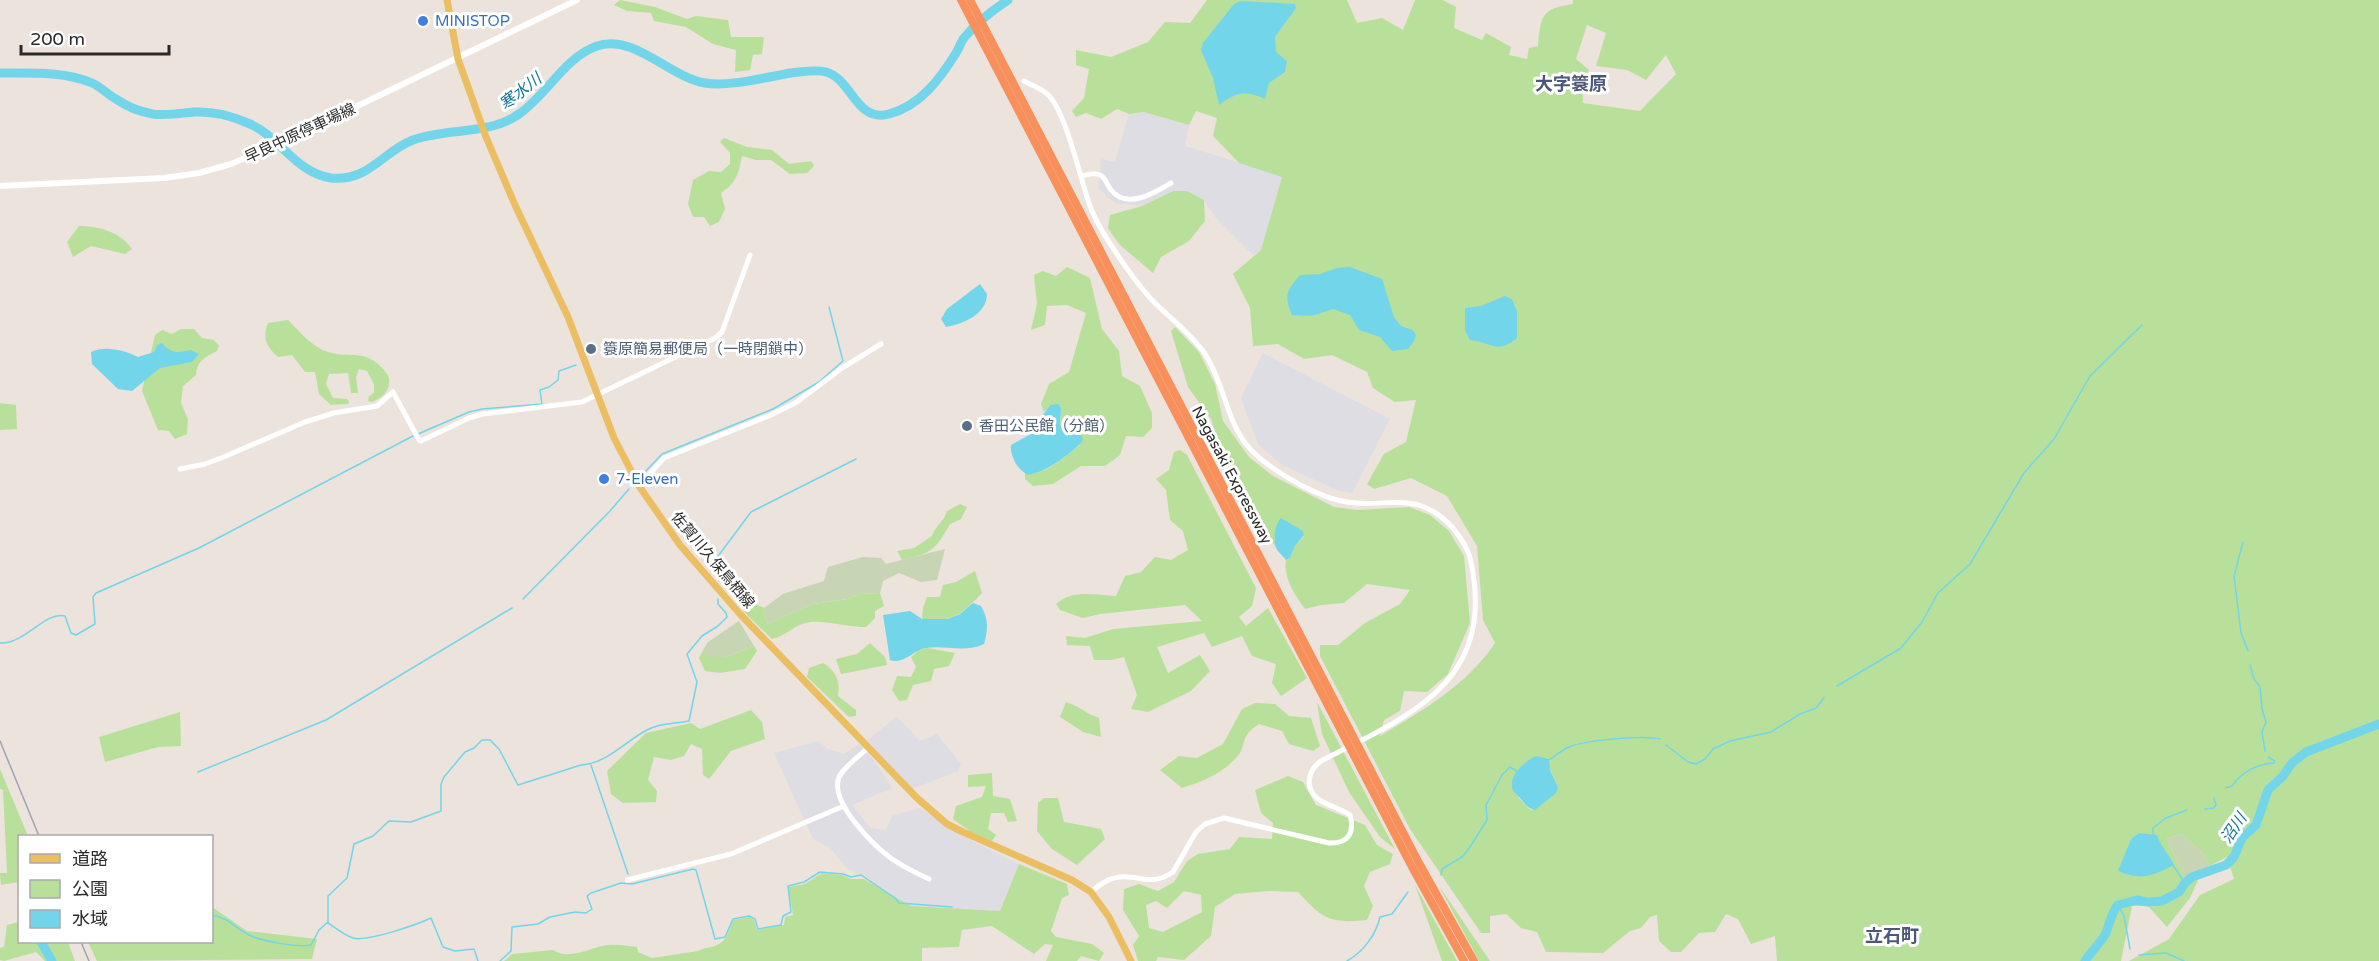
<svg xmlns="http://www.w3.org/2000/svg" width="2379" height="961" viewBox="0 0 2379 961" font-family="'Varela Round','Noto Sans JP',sans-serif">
  <rect width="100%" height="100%" fill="#ebe3dc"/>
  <g fill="#dedde4">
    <polygon points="1144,112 1189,125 1185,146 1283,176 1261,250 1253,255 1216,218 1204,200 1187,191 1173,191 1142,206 1115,203 1098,188 1101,159 1115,162 1129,114"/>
    <polygon points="1263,353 1390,419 1352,493 1336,490 1281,464 1258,444 1241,398"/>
    <polygon points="897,717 920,741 937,734 961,764 958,771 912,789 867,740"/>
    <polygon points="818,741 828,749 844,754 859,744 876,763 892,788 852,805 870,828 886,830 892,816 920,808 966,838 1019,864 1000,911 911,906 847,868 830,848 813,839 774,753"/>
  </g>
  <g fill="#b9e09b" fill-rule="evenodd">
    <polygon points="620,0 655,7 687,19 696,16 728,20 731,37 764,37 762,54 753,55 750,70 735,72 736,50 713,44 686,27 654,21 651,13 627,11 614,5"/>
    <path d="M1207 0H1347L1357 23 1382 18 1403 30 1415 0H1443L1456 7 1454 28 1482 40 1486 33 1511 47 1509 55 1527 59 1529 48 1538 46C1541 15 1541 9 1573 4V0H2379V961H2129L2169 939 2200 895 2234 879 2227 857 2210 866 2201 851 2180 834 2167 839 2185 878 2198 880 2190 898 2167 927 2148 906H2132L2121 961H1777L1775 936 1751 944 1738 919 1726 914 1715 932 1699 933 1681 952H1671L1659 941 1657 915 1650 917 1641 928 1630 931 1603 953 1546 952 1537 932 1521 928 1506 914 1490 916V933H1481L1410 829 1320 656V645H1338L1365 623 1400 604 1410 590 1367 584 1344 603 1321 605 1305 609C1295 595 1283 578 1286 560L1290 558 1295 546 1304 536 1275 532 1276 547 1258 524 1223 458 1211 419 1188 387 1171 331 1175 327 1199 352 1215 384 1223 421 1249 457 1273 476 1334 507 1357 510 1409 507 1430 515 1449 531 1464 556 1470 623 1448 674 1427 692 1404 691 1400 711 1384 720 1380 736C1422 711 1467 685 1495 643L1483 620 1477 546 1447 496 1411 478 1374 489 1367 484 1384 454 1406 442 1416 400 1395 402 1373 388 1367 372 1332 355 1304 359 1278 344 1253 346 1250 308 1233 274 1261 250 1282 177 1239 163 1213 136 1217 118 1196 111 1189 125 1144 112 1129 114 1117 109 1101 119 1086 113 1076 117 1072 111 1084 98 1089 69 1076 65V50L1111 57 1148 42 1165 22 1190 23ZM1587 25 1606 33 1596 66 1627 70 1646 80 1666 55 1676 74 1640 111 1583 103 1582 86 1589 70 1576 59ZM1549 767 1558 787 1532 810 1528 808C1515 793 1507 790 1519 770Z"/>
    <path d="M724 138 747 147 772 150 789 164 811 161 814 166 807 173 790 174 771 160H756L742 156C738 175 737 182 721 193L725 209 719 222 710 226 704 217H693L688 204 693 180 709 171 721 172 730 164V153L720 142Z"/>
    <polygon points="1173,191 1187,191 1204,200 1205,221 1189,241 1161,257 1153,273 1119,244 1108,228 1110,215 1142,206"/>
    <path d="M79 226C98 226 121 232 132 249L125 254 91 246 73 257 67 242Z"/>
    <path d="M1067 267 1090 278 1102 329 1119 351 1122 376 1140 386 1152 413V428L1143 437 1126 436 1120 455 1105 466H1081L1053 484 1033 486 1025 479V473C1044 477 1065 456 1079 446L1081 435 1070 434 1060 425 1061 409 1050 405 1044 412 1041 404 1049 384 1069 372 1086 313 1067 305 1047 306 1045 325 1031 330 1037 304 1034 275 1043 271 1056 276Z"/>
    <path d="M288 320C300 332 312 347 328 352 352 359 365 348 384 370 387 374 390 377 389 383 389 392 380 399 372 402L368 401 369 396 374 393V384L367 371 359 369 356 377 358 393H351L348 373 329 374 326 384 333 398 347 399 349 402 348 404 331 405 319 394 315 372H305L292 355 278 357C266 346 262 338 268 323Z"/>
    <path d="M181 329H194L202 338 214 340 219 346 217 351C205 357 197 361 196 375L183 386 181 403 188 419 187 434 175 439 169 431 158 430 142 391 155 335 162 330 172 334Z"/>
    <polygon points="0,403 16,405 17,429 0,430"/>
    <path d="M1180 450 1187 455 1256 588 1252 606 1239 617 1246 626 1268 608 1307 678 1281 696 1272 683 1276 664 1252 656 1242 636 1212 647 1204 633 1157 647 1168 673 1200 655 1210 671 1191 691 1148 712 1131 709 1137 695 1124 657 1111 660H1094L1090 646 1067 645 1066 636 1085 638 1113 629 1202 621 1185 605 1100 614 1083 618 1060 610 1056 604C1072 589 1096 595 1116 596L1125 576 1141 572 1155 557 1171 560 1188 550 1183 531 1170 520 1166 490 1156 479 1169 470 1174 452Z"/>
    <path d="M960 504 967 507 961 519 950 524C935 551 931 553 902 560L897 551 914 548 932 536C935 526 944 522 947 511Z"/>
    <path d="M975 571 982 593C963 613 951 624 922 619L923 608 927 597H940L943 585 956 582Z"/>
    <path d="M880 593 884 606 875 611V618L866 627C849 627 824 620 810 622 794 624 787 636 772 639L743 611 753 603 764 608 767 624 813 604 848 599 859 594Z"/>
    <polygon points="870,643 885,657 887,665 841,674 836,659 857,654"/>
    <polygon points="754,646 757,651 745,669 720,673 705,671 699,658 703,650 708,657 726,657"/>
    <polygon points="928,648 955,653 949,666 934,669 931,681 913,685 907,700 899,701 892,690 897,676 911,677 916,667 911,657 919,650"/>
    <path d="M823 663C835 670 841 681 838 696L856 710V716L849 717 807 677 809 668Z"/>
    <path d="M1066 702C1080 706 1086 714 1099 718L1101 737 1083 732 1060 717Z"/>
    <polygon points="1317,702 1395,849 1380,837 1349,792 1322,734"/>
    <path d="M1255 703 1275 704 1289 716 1311 718 1320 746 1313 751 1289 744 1282 731 1259 724C1238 737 1248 746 1236 758 1221 774 1202 782 1182 788L1160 770 1179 756 1197 758 1223 744 1242 709Z"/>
    <polygon points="751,710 762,722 765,739 731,751 709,779 703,775 702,749 691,744 684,756 671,760 654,757 648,780 657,791 656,802 623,803 611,794 607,771 646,733 691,723 700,729"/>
    <polygon points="180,712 181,746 158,747 105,762 99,737"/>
    <polygon points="0,769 28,836 20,836 19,882 1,885 0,873 7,873 3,790 0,789"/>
    <polygon points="992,773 993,796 1010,799 1017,821 1008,822 1004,813 991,813 988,829 996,835 992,841 971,832 953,819 956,806 982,797 986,786 968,787 968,775"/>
    <path d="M1288 776 1303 782 1316 805 1365 825 1377 845 1393 854 1390 864 1370 872 1364 886 1373 906 1367 920C1329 924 1322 918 1298 892L1269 891 1235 894 1215 907 1211 936 1184 960 1158 957 1156 961H1138L1133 945 1139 936 1123 910 1124 889 1139 884 1158 891 1174 882 1187 861 1198 854 1230 849 1239 837 1272 839 1273 823 1261 813 1255 790ZM1184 891 1201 895 1202 912 1163 932 1149 928 1146 905 1156 901 1167 908Z"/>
    <polygon points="1044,798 1058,798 1064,822 1101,829 1105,839 1077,865 1052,849 1037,831 1038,803"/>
    <path d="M1019 864 1067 884 1069 895 1062 898 1051 931 1056 937 1092 944 1104 953 1099 961 1081 956 1077 961H1046L1053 945 1045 944 1034 954 992 926 962 930 959 947 922 948V961H504L512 954 553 950C570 961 590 947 608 945 617 944 628 946 637 947L638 952 652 958 698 951C705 947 711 948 717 945 727 941 729 929 733 920L749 917 754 920 757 930 784 925 785 917 793 915 788 887 805 884 822 873 842 875 851 879H864L911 906 1000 911Z"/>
    <polygon points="1415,885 1457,961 1442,961"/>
    <polygon points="1439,886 1490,961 1479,961"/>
    <polygon points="212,907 247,931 317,939 312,959 97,961 88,942 212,942"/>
    <polygon points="19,922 20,942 68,942 75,961 45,961 36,952 4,961 0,960 0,948 4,947 7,925"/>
  </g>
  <g fill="#c7d5b4">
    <polygon points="945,549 937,580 921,582 899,573 883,581 880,593 859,594 848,599 813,604 767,624 764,608 783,594 824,581 828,567 863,557 881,558 886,564"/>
    <polygon points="739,621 754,646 726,657 708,657 703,650 708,642"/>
    <polygon points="2180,834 2201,851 2210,866 2185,878 2167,839"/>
  </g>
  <g fill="#73d5ea">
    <path d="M1241 1 1295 4 1296 8 1275 37 1276 52 1287 61 1285 72 1269 83 1265 99C1245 90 1236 92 1219 105L1213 78 1201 50 1203 43 1234 4Z"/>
    <path d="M1350 267 1382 279 1394 317 1401 326 1413 330 1416 335 1414 341 1408 349 1392 351 1380 337 1359 330 1350 315 1333 309 1312 316 1292 315C1284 296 1286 291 1300 275L1320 274 1337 268Z"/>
    <path d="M980 284 987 294C987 314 963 324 946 327L941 319 947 309Z"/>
    <path d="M1505 296 1512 299 1517 312V338C1498 355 1491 342 1470 340L1465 330V308L1481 306Z"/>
    <path d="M162 343C171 354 177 353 191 350L199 354 192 362 160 368 132 391 118 389 92 364 91 352C105 345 125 350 138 357L154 352 157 345Z"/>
    <path d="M1059 404 1061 409 1060 425 1070 434 1081 435 1083 440C1077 450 1039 478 1026 474 1023 472 1018 467 1016 464 1013 458 1010 451 1011 445L1029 435 1050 405Z"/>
    <path d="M1281 518 1303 531 1304 535 1295 546 1290 558 1286 560C1283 556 1278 552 1276 548 1273 539 1275 524 1281 518Z"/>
    <path d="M973 603 981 606C989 620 988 630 984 644 966 653 945 645 926 648 913 650 904 665 890 660L883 615 910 611 922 619H948L960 614Z"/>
    <path d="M1536 756 1549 759 1550 770 1558 787 1556 793 1535 810C1527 808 1525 804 1520 798 1516 794 1512 791 1512 786 1510 773 1527 760 1536 756Z"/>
    <path d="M2139 833 2157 835C2161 847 2169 854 2174 865 2152 876 2142 881 2118 871L2131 839Z"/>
  </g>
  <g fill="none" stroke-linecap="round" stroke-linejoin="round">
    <g stroke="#73d5ea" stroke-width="1.5">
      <polyline points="418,434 469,412 482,409 542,404 540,390 549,387 558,380 559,371 576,365"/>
      <polyline points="644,473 662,454 773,409 819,382 843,361 829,307"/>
      <polyline points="2243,542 2234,576 2241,633 2248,651"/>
      <polyline points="728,591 727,586 710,567 751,512 856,459"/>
      <polyline points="523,599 610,511 629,489"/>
      <path d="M0 643C24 645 45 611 65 616L71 633 76 635 95 624 93 597 96 593 199 548 413 436"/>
      <polyline points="2250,665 2254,679 2260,687 2262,709 2266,722 2262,732 2265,751"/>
      <polyline points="1837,686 1901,648 1922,622 1938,593 1970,564 2024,473 2054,439 2090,376 2142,325"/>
      <polyline points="1666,745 1688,762 1696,764 1705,759 1713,749 1730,741 1771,732 1800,714 1816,708 1824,698"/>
      <path d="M1549 760C1555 756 1562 750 1569 747 1586 740 1644 735 1660 739"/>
      <polyline points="591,765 628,874"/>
      <polyline points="198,772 326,720 512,608"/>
      <path d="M2226 788 2232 786C2242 772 2257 764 2274 763L2275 761 2268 757"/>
      <polyline points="2205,809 2214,808 2216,805 2214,798"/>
      <polyline points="2153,836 2153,828 2166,818 2187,810"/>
      <polyline points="2172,864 2185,883"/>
      <polyline points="1441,875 1442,869 1462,857 1468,850 1487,820 1486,805 1502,775 1510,767 1518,772"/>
      <polyline points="2118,905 2124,916 2130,949"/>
      <path d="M212 915C231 919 233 927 249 935 261 941 299 948 311 945L319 930 328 922V896L347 878 354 844 373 836 389 821 411 822 441 811V784L444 777 465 752 474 748 482 740H490L499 749 518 785 581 765C608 763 624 742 647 730 659 723 675 724 689 721L697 682 687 654 702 636 718 626 727 617 726 613 718 604V599"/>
      <path d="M328 923C336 928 344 935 353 938 367 942 416 925 431 918L443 947 455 951 474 949 478 961"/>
      <polyline points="2139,955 2166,953 2184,961"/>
      <polyline points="500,961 511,951 512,927 538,924 550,917 575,912 586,913 592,909 587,896 591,893 621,883 632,884 693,869 696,870 715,939 725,937 733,919 749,916 755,919 758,929 781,925 783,916 791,912 788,886 804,882 820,872 843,874 851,877 861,875 895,898 899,903 952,907"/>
      <path d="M1347 961C1363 952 1376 935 1380 917L1392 914 1408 892"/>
    </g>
    <g stroke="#73d5ea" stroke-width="9">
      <path d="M0 73C29 73 65 71 92 83 101 87 107 94 116 99 126 106 141 112 153 114 167 116 181 113 194 112 215 111 231 116 250 124 280 137 296 173 331 178 369 182 383 151 413 140 448 127 488 136 519 114 547 95 565 57 597 46 633 33 671 78 705 83 730 87 766 77 791 73 802 72 815 69 826 72 852 79 856 123 889 114 920 106 940 79 956 53 959 48 961 42 964 38 976 23 993 10 1008 0"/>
      <polyline points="41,942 52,961"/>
      <path d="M2085 961C2090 953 2103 940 2106 933 2110 923 2111 913 2118 905L2137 900 2147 902 2162 901 2179 892 2185 883 2192 877 2226 865 2234 857 2242 838 2256 825 2268 790 2283 776 2292 763 2306 752 2379 724"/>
    </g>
    <g stroke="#fff" stroke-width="5">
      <path d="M1024 81C1032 85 1040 88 1046 93 1065 107 1080 178 1089 203 1098 230 1131 276 1150 298 1168 317 1190 332 1205 354 1223 381 1226 418 1246 444 1263 466 1310 493 1337 500 1383 512 1414 485 1453 528 1461 538 1469 550 1471 562 1496 683 1410 715 1321 761 1308 770 1304 788 1318 799 1328 806 1340 808 1350 815 1355 833 1348 844 1329 843L1224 818 1205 824 1196 832 1173 872C1149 889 1135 871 1111 879 1104 881 1097 887 1091 892"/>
      <path d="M1081 176C1087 175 1094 172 1100 175 1106 178 1107 185 1111 190 1127 210 1154 193 1171 183"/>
      <polyline points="180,469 205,464 226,456 305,422 334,413 377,406 393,392 419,440 421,441 469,418 483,414 582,402 715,338 722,332 750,255"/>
      <polyline points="639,486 664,458 771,415 797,402 842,368 881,344"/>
      <path d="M868 748C859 756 845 766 839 777 829 802 874 846 892 859 904 867 916 873 929 879"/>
      <polyline points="627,880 731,854 844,806"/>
    </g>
    <polyline stroke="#fff" stroke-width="6" points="0,186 164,178 199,173 231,164 287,140 577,0"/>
    <polyline stroke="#ebbe62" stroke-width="7" points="447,0 458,59 486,137 515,205 568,317 614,438 639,486 680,545 740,614 917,798 947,824 963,832 1072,880 1091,892 1109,917 1131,961"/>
    <g stroke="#f8905b" stroke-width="8">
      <polyline points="961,0 1412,867 1464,961"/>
      <polyline points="970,0 1419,863 1474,961"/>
    </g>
    <g stroke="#9fa4b3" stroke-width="1.5">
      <polyline points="0,741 39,836"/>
      <polyline points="81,942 89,961"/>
    </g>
  </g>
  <g fill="#3f7fe0" stroke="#fff" stroke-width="2">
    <circle cx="423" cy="21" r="6"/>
    <circle cx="604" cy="479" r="6"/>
  </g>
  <g fill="#5c6f8a" stroke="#fff" stroke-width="2">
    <circle cx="591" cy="349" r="6"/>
    <circle cx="967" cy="426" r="6"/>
  </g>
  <g text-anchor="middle" stroke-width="6" stroke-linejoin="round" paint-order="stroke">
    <g font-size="15" fill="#366cbe" stroke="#fff" text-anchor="start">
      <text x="435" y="26">MINISTOP</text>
      <text x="616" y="484">7-Eleven</text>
    </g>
    <g font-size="15" fill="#2a2a2a" stroke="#fff">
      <text transform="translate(300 133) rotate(-25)" y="5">早良中原停車場線</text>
      <text transform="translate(1232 475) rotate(62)" y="5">Nagasaki Expressway</text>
      <text transform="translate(713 560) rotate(50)" y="5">佐賀川久保鳥栖線</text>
    </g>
    <g font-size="15" fill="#4e5e75" stroke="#fff" text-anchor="start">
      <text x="603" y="354">簑原簡易郵便局（一時閉鎖中）</text>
      <text x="979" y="431">香田公民館（分館）</text>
    </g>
    <g font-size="16" font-style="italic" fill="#127595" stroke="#fff">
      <text transform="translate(520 91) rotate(-38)" y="6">寒水川</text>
      <text transform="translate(2233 828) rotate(-56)" y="6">沼川</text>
    </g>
    <g font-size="18" font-weight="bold" fill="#4c5879" stroke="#fff">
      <text x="1571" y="90">大字簑原</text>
      <text x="1892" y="942">立石町</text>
    </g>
  </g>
  <rect x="18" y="835" width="195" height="108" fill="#ffffff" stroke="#aaaaaa" stroke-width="1.5"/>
  <rect x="30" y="854" width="30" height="9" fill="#ebbe62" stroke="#aaaaaa" stroke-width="1.5"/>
  <text x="72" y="865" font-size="18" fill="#2a2a2a">道路</text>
  <rect x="30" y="880" width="30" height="18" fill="#b9e09b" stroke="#aaaaaa" stroke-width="1.5"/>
  <text x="72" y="895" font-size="18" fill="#2a2a2a">公園</text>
  <rect x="30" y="910" width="30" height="18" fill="#73d5ea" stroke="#aaaaaa" stroke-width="1.5"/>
  <text x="72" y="925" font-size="18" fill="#2a2a2a">水域</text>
  <path d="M21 45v9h148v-9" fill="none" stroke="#2a2a2a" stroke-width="3"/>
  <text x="30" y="45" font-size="18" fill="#2a2a2a" stroke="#ffffff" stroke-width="4.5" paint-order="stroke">200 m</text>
</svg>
